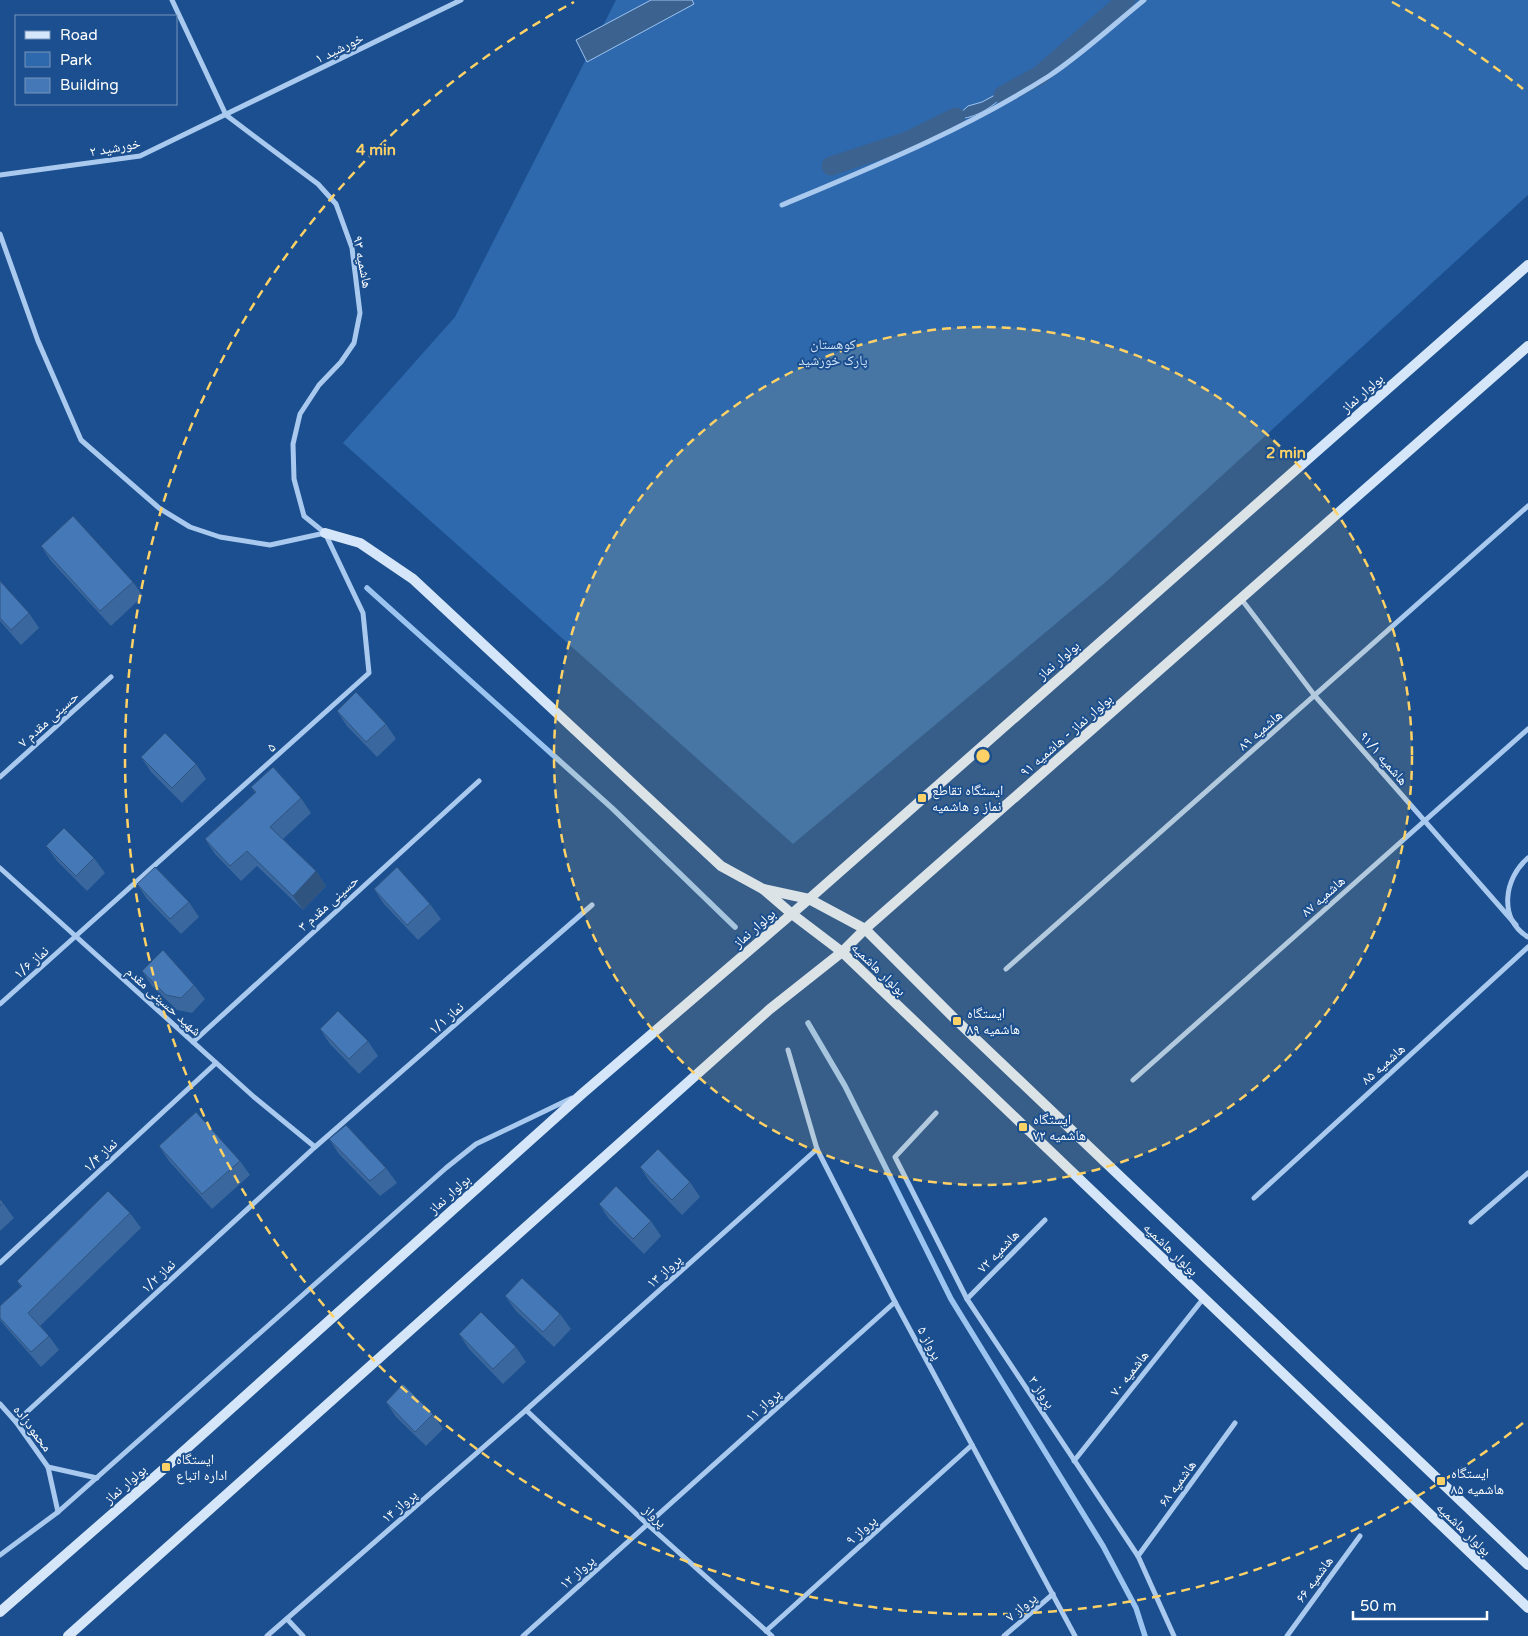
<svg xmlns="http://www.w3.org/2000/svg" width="1528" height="1636" viewBox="0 0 1528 1636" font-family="'Varela Round','Noto Naskh Arabic',sans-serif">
  <rect width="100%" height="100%" fill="#1b4f8f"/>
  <polygon fill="#2e69ad" points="616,0 1528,0 1528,195 1108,580 793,844 343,443 455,317"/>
  <g fill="#3c6290" stroke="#9cc4f0">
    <polygon points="651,0 692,0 694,4 587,62 576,40"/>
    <path d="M995 95H1003C997 105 968 123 956 117L968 106 982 102Z"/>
  </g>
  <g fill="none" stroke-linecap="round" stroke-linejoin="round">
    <g stroke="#9cc4f0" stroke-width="5.5">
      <polyline points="367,588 612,808 735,927"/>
      <polyline points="808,1023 845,1086 951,1299 1103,1546 1136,1608 1145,1636"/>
    </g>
    <g stroke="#3c6290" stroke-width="19">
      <polyline points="1003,95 1040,75 1126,0"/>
      <polyline points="831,166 907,141 956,117"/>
    </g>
    <g stroke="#a9c9ee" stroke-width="5">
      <polyline points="0,175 140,156 461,0"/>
      <path d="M782 205C875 166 964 130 1049 76 1082 54 1113 25 1144 0"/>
      <polyline points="0,234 38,341 81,440 159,508 190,527 220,537 270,545 325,533"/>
      <polyline points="1242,600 1315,696 1516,925"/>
      <polyline points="0,777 111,677"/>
      <path d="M1528 858C1504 878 1498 919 1528 937"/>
      <polyline points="0,868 254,1097 315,1147"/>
      <polyline points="1006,969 1528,506"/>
      <polyline points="0,1004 369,673 363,613 325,533 304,516 294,479 293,444 300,414 319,385 341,362 354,343 360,313 352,248 336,204 318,184 226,115 172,0"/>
      <polyline points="193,1042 479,781"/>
      <polyline points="788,1050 817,1149 895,1302 1075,1636"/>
      <polyline points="1133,1080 1528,729"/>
      <polyline points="936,1113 895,1157 967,1299 1138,1556 1174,1636"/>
      <polyline points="1254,1198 1528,947"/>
      <polyline points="1471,1222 1528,1173"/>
      <polyline points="0,1263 216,1063"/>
      <polyline points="967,1299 1045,1220"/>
      <polyline points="0,1404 16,1422 48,1467 58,1512"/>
      <polyline points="526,1410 647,1524 772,1636"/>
      <polyline points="16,1422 315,1147 592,905"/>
      <polyline points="1074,1461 1203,1299"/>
      <polyline points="48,1467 97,1478"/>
      <polyline points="0,1555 58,1512 446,1168 476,1144 572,1098"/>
      <polyline points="1138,1556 1235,1423"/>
      <polyline points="287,1619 303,1636"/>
      <polyline points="766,1631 972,1445"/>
      <polyline points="267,1636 526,1410 817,1149"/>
      <polyline points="523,1636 895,1302"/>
      <polyline points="1004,1636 1053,1594"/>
      <polyline points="1287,1636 1360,1536"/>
    </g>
    <g stroke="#d6e6fa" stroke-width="10">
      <polyline points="325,533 360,543 413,579 721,866 763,889 792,914 842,952 1528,1608"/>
      <polyline points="763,889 809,899 865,929 957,1021 1528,1565"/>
      <polyline points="0,1612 166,1467 583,1093 809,899 1528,265"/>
      <polyline points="68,1636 770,1009 842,952 865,929 1528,346"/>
    </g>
  </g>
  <g fill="#3a679d">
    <polygon points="41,546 133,582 143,596 111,626 51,561"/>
    <polygon points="0,581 29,613 39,628 21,645 0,621"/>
    <polygon points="337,711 386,724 396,739 377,757 347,726"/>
    <polygon points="141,757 196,764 206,779 182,803 151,772"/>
    <polygon points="251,787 301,798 311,813 283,839 316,871 326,886 303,910 257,866 241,881 215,854 205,839 255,793"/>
    <polygon points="46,846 94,858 105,873 87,891 57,861"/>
    <polygon points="137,884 189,902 199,917 181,934 147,899"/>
    <polygon points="374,889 430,904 441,919 418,940 384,904"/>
    <polygon points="142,971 194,985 205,999 192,1013 177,1010 152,986"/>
    <polygon points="320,1029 368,1041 378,1056 359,1074 330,1044"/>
    <polygon points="329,1139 386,1168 397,1183 380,1196 339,1154"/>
    <polygon points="159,1146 240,1161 250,1175 212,1209 169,1161"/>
    <polygon points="640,1167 690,1182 700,1197 682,1215 650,1182"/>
    <polygon points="0,1199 14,1218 0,1231"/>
    <polygon points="599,1204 651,1221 661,1236 644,1254 609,1219"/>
    <polygon points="130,1213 141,1228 40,1326 49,1336 59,1350 41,1367 5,1326 0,1320 0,1306 21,1287 17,1281"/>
    <polygon points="505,1296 560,1314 571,1329 554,1347 516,1311"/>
    <polygon points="459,1334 516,1347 526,1362 503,1384 469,1349"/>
    <polygon points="386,1402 433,1414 443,1429 426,1446 396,1417"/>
  </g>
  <polygon fill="#305480" points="316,871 326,886 303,910 293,896"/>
  <g fill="#4478b7" stroke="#305480">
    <polygon points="73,516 133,582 100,611 41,546"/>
    <polygon points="0,581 29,613 11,630 0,618"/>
    <polygon points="356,692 386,724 366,742 337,711"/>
    <polygon points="165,733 196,764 172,788 141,757"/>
    <polygon points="273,767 301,798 270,827 316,871 293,896 247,851 230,866 205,839 256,792 251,787"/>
    <polygon points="64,828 94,858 76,876 46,846"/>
    <polygon points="155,867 189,902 170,919 137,884"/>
    <polygon points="397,867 430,904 407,925 374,889"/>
    <polygon points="163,950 194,985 181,998 166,995 142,971"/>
    <polygon points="338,1011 368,1041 349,1059 320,1029"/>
    <polygon points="196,1112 240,1161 202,1194 159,1146"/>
    <polygon points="346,1125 386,1168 370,1181 329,1139"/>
    <polygon points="658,1149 690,1182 672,1200 640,1167"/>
    <polygon points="616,1186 651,1221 633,1239 599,1204"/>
    <polygon points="108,1191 130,1213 28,1313 49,1336 31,1352 0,1318 0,1306 22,1286 17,1281"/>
    <polygon points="0,1199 3,1203 0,1206"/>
    <polygon points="522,1278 560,1314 543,1332 505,1296"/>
    <polygon points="481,1312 516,1347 493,1369 459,1334"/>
    <polygon points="403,1384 433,1414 415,1432 386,1402"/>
  </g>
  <circle cx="983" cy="756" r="429" fill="#ffd166" fill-opacity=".12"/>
  <g fill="none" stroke="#ffd166" stroke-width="2.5" stroke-dasharray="9 6">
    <circle cx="983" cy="756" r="429"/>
    <path d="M1523 1423A858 858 0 1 1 574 2M1392 2A858 858 0 0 1 1523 89"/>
  </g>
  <g fill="#ffd166" stroke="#1b4f8f" stroke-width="2">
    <rect x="917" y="793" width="10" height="10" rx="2.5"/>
    <rect x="952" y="1016" width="10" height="10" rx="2.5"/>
    <rect x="1018" y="1122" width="10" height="10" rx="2.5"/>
    <rect x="161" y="1462" width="10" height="10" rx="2.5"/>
    <rect x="1436" y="1476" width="10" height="10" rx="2.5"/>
  </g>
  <g text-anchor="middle" stroke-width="4" stroke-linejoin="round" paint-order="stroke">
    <g font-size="14" fill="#fff" stroke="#1b4f8f">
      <text transform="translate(339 48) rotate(-26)" y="5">خورشید ۱</text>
      <text transform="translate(115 147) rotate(-10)" y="5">خورشید ۲</text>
      <text transform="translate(363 262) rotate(79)" y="5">هاشمیه ۹۳</text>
      <text transform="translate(1362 393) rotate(-41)" y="5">بولوار نماز</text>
      <text transform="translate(1058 660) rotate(-41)" y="5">بولوار نماز</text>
      <text transform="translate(48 719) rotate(-42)" y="5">حسینی مقدم ۷</text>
      <text transform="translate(1260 730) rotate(-41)" y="5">هاشمیه ۸۹</text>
      <text transform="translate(1066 735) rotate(-41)" y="5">بولوار نماز - هاشمیه ۹۱</text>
      <text transform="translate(271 747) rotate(-42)" y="5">۵</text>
      <text transform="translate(1384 758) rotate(49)" y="5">هاشمیه ۹۱/۱</text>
      <text transform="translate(1323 896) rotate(-42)" y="5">هاشمیه ۸۷</text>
      <text transform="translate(328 903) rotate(-42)" y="5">حسینی مقدم ۳</text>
      <text transform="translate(754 928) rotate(-41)" y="5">بولوار نماز</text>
      <text transform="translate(31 962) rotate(-41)" y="5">نماز ۱/۶</text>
      <text transform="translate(879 969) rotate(44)" y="5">بولوار هاشمیه</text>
      <text transform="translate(164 1001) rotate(42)" y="5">شهید حسینی مقدم</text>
      <text transform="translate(446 1018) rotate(-41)" y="5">نماز ۱/۱</text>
      <text transform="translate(1383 1064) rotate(-42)" y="5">هاشمیه ۸۵</text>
      <text transform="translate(100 1155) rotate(-43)" y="5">نماز ۱/۴</text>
      <text transform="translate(449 1194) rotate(-42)" y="5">بولوار نماز</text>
      <text transform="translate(1171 1249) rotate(44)" y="5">بولوار هاشمیه</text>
      <text transform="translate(998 1251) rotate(-46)" y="5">هاشمیه ۷۲</text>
      <text transform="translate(664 1271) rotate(-42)" y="5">پرواز ۱۳</text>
      <text transform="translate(158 1276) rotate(-43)" y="5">نماز ۱/۲</text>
      <text transform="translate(930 1343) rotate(62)" y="5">پرواز ۵</text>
      <text transform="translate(1129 1373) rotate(-52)" y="5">هاشمیه ۷۰</text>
      <text transform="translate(1042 1392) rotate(56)" y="5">پرواز ۳</text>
      <text transform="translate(763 1405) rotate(-42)" y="5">پرواز ۱۱</text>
      <text transform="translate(33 1428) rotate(53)" y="5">محمودزاده</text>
      <text transform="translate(1177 1483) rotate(-54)" y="5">هاشمیه ۶۸</text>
      <text transform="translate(125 1484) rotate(-41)" y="5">بولوار نماز</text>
      <text transform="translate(399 1506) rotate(-41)" y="5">پرواز ۱۴</text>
      <text transform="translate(655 1516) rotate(43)" y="5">پرواز</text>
      <text transform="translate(1464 1529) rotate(44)" y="5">بولوار هاشمیه</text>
      <text transform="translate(861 1530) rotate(-42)" y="5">پرواز ۹</text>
      <text transform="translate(577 1572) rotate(-42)" y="5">پرواز ۱۲</text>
      <text transform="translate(1314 1579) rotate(-54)" y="5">هاشمیه ۶۶</text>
      <text transform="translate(1021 1607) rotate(-40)" y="5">پرواز ۷</text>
    </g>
    <g font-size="14" fill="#cfe3fa" stroke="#1b4f8f">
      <text x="833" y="349">کوهستان<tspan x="833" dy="16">پارک خورشید</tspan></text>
    </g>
    <g font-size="14" fill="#fff" stroke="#1b4f8f" text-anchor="start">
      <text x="932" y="795">ایستگاه تقاطع<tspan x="932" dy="16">نماز و هاشمیه</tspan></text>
      <text x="967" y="1018">ایستگاه<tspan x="967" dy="16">هاشمیه ۸۹</tspan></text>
      <text x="1033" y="1124">ایستگاه<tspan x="1033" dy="16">هاشمیه ۷۲</tspan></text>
      <text x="176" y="1464">ایستگاه<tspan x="176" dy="16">اداره اتباع</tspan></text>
      <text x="1451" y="1478">ایستگاه<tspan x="1451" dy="16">هاشمیه ۸۵</tspan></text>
    </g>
  </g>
  <circle cx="983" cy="756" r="8" fill="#ffd166" stroke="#1b4f8f" stroke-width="2.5"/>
  <g font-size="15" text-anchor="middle" font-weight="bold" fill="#ffd166" stroke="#1b4f8f" stroke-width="4" stroke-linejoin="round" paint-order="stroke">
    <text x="376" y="155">4 min</text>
    <text x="1286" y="458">2 min</text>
  </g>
  <rect x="15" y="15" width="162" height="90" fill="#1b4f8f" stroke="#7695bc"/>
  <rect x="25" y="31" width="25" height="8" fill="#d6e6fa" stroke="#7695bc"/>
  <text x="60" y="40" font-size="15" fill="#ffffff">Road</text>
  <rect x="25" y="52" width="25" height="15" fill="#2e69ad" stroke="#7695bc"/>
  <text x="60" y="65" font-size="15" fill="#ffffff">Park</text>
  <rect x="25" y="78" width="25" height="15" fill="#4478b7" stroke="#7695bc"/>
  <text x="60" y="90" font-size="15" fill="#ffffff">Building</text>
  <path d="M1353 1611v8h134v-8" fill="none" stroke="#ffffff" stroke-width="2.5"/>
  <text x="1360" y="1611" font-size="15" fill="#ffffff" stroke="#1b4f8f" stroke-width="4" paint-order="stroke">50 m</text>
</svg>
